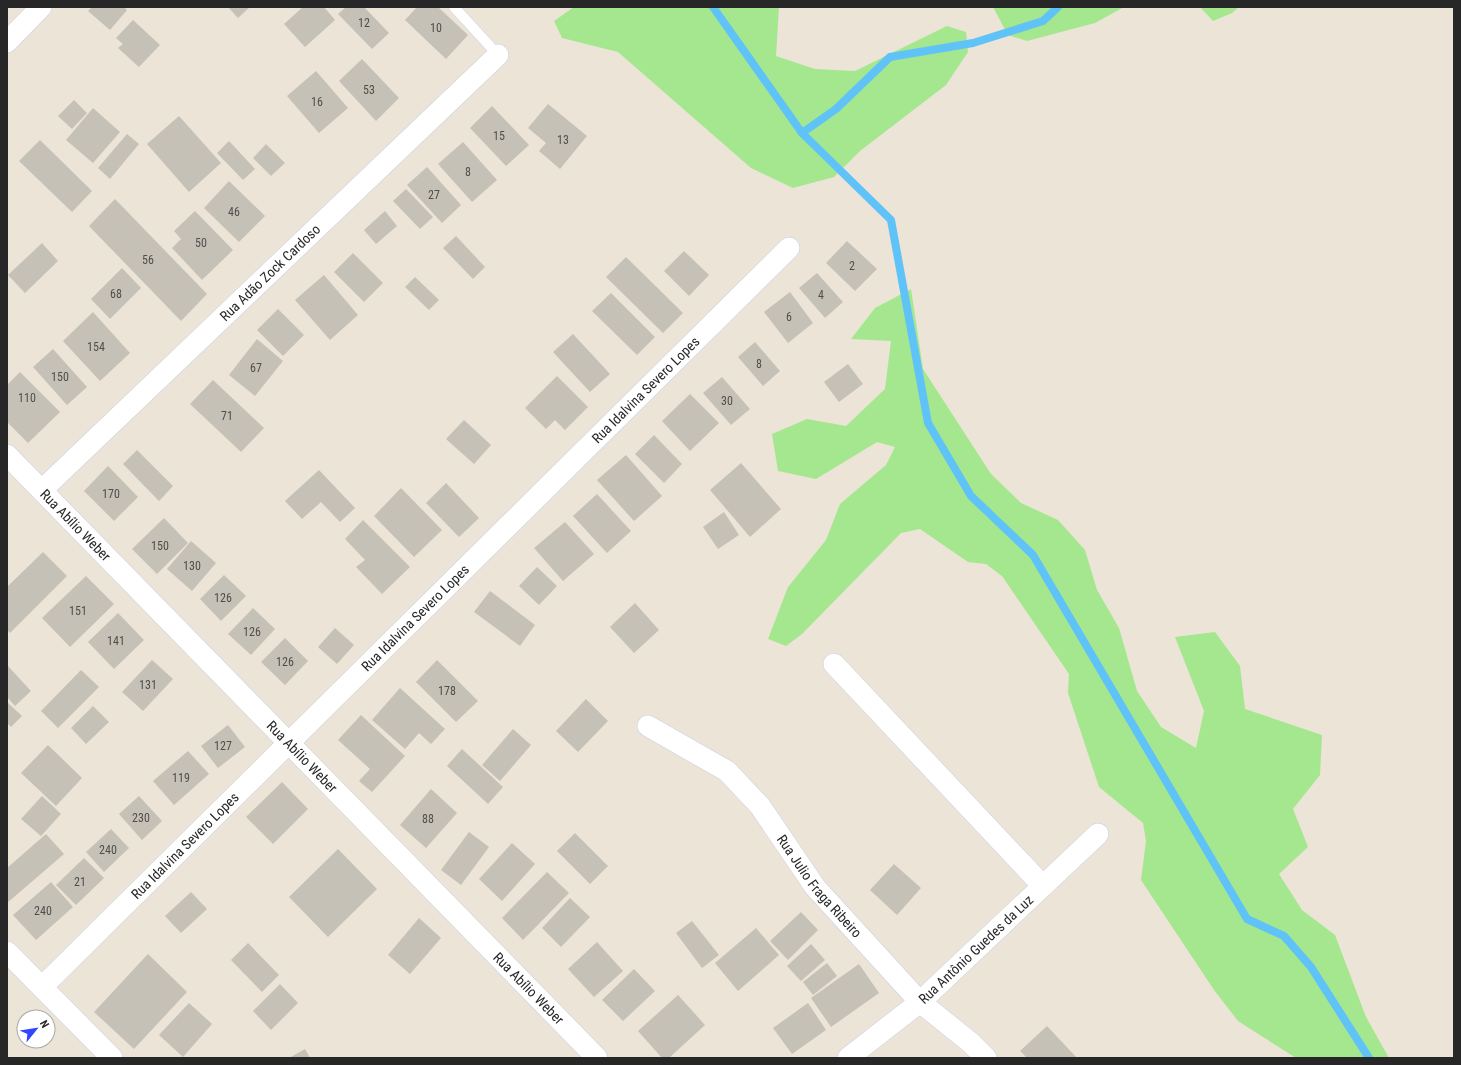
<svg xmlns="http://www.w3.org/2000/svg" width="1461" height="1065" viewBox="0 0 1461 1065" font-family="'Roboto Condensed',sans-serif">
  <rect width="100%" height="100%" fill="#ebe4d7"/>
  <g fill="#a5e78e">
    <polygon points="574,7 779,7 776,56 815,69 855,71 947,26 966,32 968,52 946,85 860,151 834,177 793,188 751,168 618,52 562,38 554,21"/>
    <polygon points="993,7 1124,7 1095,23 1027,41 1008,35"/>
    <polygon points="1200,7 1239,7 1232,13 1213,21"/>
    <polygon points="911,289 923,369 991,474 1021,503 1058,520 1085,550 1097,590 1119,628 1137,691 1161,727 1196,748 1204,711 1175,637 1215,632 1240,666 1245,709 1322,735 1320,775 1293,809 1308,847 1279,874 1302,910 1335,935 1366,1017 1389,1058 1296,1058 1238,1021 1214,990 1141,880 1146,841 1143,823 1099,787 1068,693 1069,674 1002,576 986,564 968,562 920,529 901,533 802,634 786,646 768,639 788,587 826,540 840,504 886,465 895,447 877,442 816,479 778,471 772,434 807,419 846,426 885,389 891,341 851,339 875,308"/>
  </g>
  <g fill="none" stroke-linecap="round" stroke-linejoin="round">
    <g stroke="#60c3f7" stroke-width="8">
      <polyline points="713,7 802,133 891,220 928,423 971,496 1033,555 1247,919 1284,936 1311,967 1369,1058"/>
      <polyline points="802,133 836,109 890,57 973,43 1043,21 1058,7"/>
    </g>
  </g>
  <g fill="#c6c1b7">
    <polygon points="92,7 124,7 127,10 110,30 88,11"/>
    <polygon points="228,7 250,7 238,18"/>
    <polygon points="303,7 324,7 335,20 305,47 284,24"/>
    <polygon points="346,7 364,7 389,33 372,49 338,14"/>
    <polygon points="417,7 438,7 468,35 446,59 405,20"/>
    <polygon points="133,20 160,45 139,67 118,48 123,44 116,38"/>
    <polygon points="362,59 399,98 376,121 339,81"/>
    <polygon points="316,71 348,108 319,133 287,96"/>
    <polygon points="74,100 87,113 72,129 58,116"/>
    <polygon points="548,104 587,136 560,169 539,151 546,143 528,128"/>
    <polygon points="492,106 529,145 506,166 470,128"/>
    <polygon points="93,108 120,132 93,163 66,140"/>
    <polygon points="179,116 221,163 189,192 147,144"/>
    <polygon points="127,134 139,144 110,179 98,168"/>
    <polygon points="40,140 92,191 72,212 19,161"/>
    <polygon points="229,141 255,169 243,180 217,153"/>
    <polygon points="463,142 497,180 472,202 438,164"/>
    <polygon points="266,144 285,163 271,176 253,158"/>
    <polygon points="427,167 461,205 442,223 407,185"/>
    <polygon points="229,181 265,216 239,242 204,208"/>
    <polygon points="406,189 433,217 420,229 393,201"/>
    <polygon points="115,199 207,294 181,321 89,226"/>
    <polygon points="195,211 233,250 202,280 172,248 181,239 174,231"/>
    <polygon points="385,211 397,226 376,244 364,230"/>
    <polygon points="456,236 485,267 473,279 443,248"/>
    <polygon points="847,241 877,269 855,291 826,263"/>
    <polygon points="42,243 58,261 25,293 8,275"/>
    <polygon points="684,251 709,275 689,296 664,271"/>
    <polygon points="353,253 383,283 364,302 334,272"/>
    <polygon points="626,257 683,313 663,333 606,277"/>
    <polygon points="122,268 141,288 110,319 91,299"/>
    <polygon points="817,273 843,302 825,318 799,288"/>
    <polygon points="324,275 358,315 330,340 295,300"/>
    <polygon points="415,277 439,300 429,310 405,287"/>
    <polygon points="790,292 813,323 788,343 764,312"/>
    <polygon points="611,293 655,337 637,355 592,311"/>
    <polygon points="278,309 304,335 283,356 257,330"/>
    <polygon points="93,312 130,353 100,381 63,341"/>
    <polygon points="573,334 610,374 590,392 553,352"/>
    <polygon points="257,339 283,361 255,396 229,375"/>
    <polygon points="755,342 780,371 763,386 738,357"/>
    <polygon points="53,349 87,387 67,405 33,367"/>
    <polygon points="848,364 863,384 839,402 824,382"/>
    <polygon points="20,372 60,412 28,443 7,422 7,385"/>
    <polygon points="557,376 588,407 565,430 555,420 546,429 525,408"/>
    <polygon points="722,377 750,409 731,425 703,393"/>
    <polygon points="213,380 264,428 241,452 190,404"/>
    <polygon points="690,394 719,423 690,451 662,421"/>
    <polygon points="464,420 491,445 474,464 446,439"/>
    <polygon points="654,435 682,464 664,483 635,454"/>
    <polygon points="137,450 173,486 159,501 123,464"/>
    <polygon points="626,455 662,496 634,521 597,480"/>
    <polygon points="741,463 781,509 750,537 710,490"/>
    <polygon points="108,466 138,497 114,521 84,491"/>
    <polygon points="319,470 355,508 340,522 321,502 302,519 285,501"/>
    <polygon points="446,483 479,518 459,537 426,503"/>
    <polygon points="401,488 442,530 414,557 374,516"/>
    <polygon points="597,494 631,531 607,553 573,516"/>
    <polygon points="724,512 739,535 718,549 703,527"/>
    <polygon points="164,518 188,543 157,574 132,549"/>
    <polygon points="363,520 410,567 382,594 356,567 365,560 345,539"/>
    <polygon points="565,522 594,554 563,581 534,548"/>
    <polygon points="191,541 216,563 192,591 167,569"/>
    <polygon points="43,552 67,576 10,633 7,630 7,587"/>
    <polygon points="537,567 557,586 539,605 519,586"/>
    <polygon points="224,575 246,596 221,621 200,599"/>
    <polygon points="86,576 114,604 70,647 42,618"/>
    <polygon points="490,591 535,625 520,646 474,612"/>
    <polygon points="635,603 659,630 634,653 610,627"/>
    <polygon points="253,608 275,629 251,655 228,634"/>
    <polygon points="118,613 144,640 114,669 88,642"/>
    <polygon points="335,628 354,645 337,664 318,647"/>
    <polygon points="285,638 308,661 285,685 261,662"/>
    <polygon points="152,660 173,679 143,711 122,692"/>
    <polygon points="437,660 478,701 456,722 416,682"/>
    <polygon points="8,666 31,691 15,706 7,697 7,667"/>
    <polygon points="81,670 99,687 58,728 41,711"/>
    <polygon points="400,688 445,729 431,744 419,733 405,749 372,720"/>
    <polygon points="586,699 608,721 578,752 556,731"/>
    <polygon points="7,702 22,716 11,727 7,723"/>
    <polygon points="93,706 109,722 86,744 71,728"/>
    <polygon points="361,715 405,756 372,792 359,781 370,769 338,740"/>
    <polygon points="228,725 245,747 218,768 201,746"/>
    <polygon points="513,729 531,745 500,781 482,765"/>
    <polygon points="48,745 82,778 56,806 21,773"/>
    <polygon points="462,749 503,787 488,804 447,766"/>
    <polygon points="188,751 209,774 174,805 153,781"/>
    <polygon points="282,782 308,809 273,844 246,817"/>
    <polygon points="431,789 457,813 426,848 400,825"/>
    <polygon points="42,796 61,814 41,836 21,819"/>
    <polygon points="139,796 162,821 142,840 119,814"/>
    <polygon points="111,829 129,848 104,872 86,852"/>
    <polygon points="469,832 489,847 461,885 441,870"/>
    <polygon points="575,833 608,866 590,884 557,851"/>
    <polygon points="46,834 64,854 7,903 7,868"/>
    <polygon points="512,843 535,864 502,901 479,879"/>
    <polygon points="338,849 377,889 328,937 289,897"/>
    <polygon points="84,858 104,878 76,905 56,885"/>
    <polygon points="894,864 921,888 897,915 870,890"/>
    <polygon points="547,872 569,893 523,940 502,918"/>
    <polygon points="51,882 73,907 36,940 13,915"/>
    <polygon points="191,892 207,909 181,933 165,916"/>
    <polygon points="570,898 590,917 561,947 542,928"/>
    <polygon points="801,912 818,930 788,960 770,941"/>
    <polygon points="419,918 441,938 410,974 388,955"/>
    <polygon points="692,921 719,955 702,968 676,933"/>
    <polygon points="756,928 779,955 738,991 715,963"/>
    <polygon points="597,942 623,971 594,997 568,969"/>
    <polygon points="248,943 279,975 262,992 231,960"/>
    <polygon points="811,944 825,960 801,981 787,966"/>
    <polygon points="148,954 187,992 134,1049 94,1012"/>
    <polygon points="827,963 837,976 813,995 803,982"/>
    <polygon points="859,964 879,993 831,1027 811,998"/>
    <polygon points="634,969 655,991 623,1021 602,1000"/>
    <polygon points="280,984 298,1003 271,1030 253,1011"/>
    <polygon points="678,995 705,1025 669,1058 662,1058 638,1031"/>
    <polygon points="189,1003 212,1024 183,1057 159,1035"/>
    <polygon points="808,1003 826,1030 792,1054 773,1028"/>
    <polygon points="1047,1026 1077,1058 1027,1058 1020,1051"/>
    <polygon points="305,1049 310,1058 289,1058"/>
  </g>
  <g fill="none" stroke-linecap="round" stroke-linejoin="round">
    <g stroke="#cccfe2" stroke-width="11">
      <polyline id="service" points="454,7 498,55"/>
    </g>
    <g stroke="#cccfe2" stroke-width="22">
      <g id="minor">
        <polyline points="7,42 41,7"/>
        <path id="s1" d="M7 455 597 1058"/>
        <path id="s2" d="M42 490 498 55"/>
        <polyline points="834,664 1043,886"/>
        <path id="s3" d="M648 726 727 771 760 806 815 887 920 1002 971 1043 986 1058"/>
        <polyline points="7,952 112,1058"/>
        <path id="s4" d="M42 987 789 248"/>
        <path id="s5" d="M848 1058 920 1002 1098 834"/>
      </g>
    </g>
    <use href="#service" stroke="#fff" stroke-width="10"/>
    <use href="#minor" stroke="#fff" stroke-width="21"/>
  </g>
  <g text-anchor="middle" stroke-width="3" stroke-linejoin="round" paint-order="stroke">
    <g font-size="12" fill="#4f4e4b">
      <text x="364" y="27">12</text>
      <text x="436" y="32">10</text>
      <text x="369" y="94">53</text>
      <text x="317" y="106">16</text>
      <text x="499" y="140">15</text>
      <text x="563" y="144">13</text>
      <text x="468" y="176">8</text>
      <text x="434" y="199">27</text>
      <text x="234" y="216">46</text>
      <text x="201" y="247">50</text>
      <text x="148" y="264">56</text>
      <text x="852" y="270">2</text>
      <text x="116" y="298">68</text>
      <text x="821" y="299">4</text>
      <text x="789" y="321">6</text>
      <text x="96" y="351">154</text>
      <text x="759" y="368">8</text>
      <text x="256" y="372">67</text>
      <text x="60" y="381">150</text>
      <text x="27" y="402">110</text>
      <text x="727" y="405">30</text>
      <text x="227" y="420">71</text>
      <text x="111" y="498">170</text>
      <text x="160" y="550">150</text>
      <text x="192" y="570">130</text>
      <text x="223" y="602">126</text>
      <text x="78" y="615">151</text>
      <text x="252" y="636">126</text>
      <text x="116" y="645">141</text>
      <text x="285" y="666">126</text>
      <text x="148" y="689">131</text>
      <text x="447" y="695">178</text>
      <text x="223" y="750">127</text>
      <text x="181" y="782">119</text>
      <text x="141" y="822">230</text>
      <text x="428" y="823">88</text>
      <text x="108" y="854">240</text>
      <text x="80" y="886">21</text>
      <text x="43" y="915">240</text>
    </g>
    <g font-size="14" fill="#272727" stroke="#fff">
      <text dy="5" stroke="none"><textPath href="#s2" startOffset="315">Rua Adão Zock Cardoso</textPath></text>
      <text dy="5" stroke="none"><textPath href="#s4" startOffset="849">Rua Idalvina Severo Lopes</textPath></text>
      <text dy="5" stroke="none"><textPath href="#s1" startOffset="98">Rua Abílio Weber</textPath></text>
      <text dy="5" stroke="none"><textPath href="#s4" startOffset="525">Rua Idalvina Severo Lopes</textPath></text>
      <text dy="5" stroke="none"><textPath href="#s1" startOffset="422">Rua Abílio Weber</textPath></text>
      <text dy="5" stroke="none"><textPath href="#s4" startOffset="201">Rua Idalvina Severo Lopes</textPath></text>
      <text dy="5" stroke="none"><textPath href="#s3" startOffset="239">Rua Julio Fraga Ribeiro</textPath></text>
      <text dy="5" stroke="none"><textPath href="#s5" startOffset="168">Rua Antônio Guedes da Luz</textPath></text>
      <text dy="5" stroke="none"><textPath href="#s1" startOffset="746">Rua Abílio Weber</textPath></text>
    </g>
  </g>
  <rect width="1461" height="1065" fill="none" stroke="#272727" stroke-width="16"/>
  <g transform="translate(36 1029) rotate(60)"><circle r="19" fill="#ffffff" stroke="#a9a9a9"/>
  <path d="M0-3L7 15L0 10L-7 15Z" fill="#3047ff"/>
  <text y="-6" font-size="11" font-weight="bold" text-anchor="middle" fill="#272727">N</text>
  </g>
</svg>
